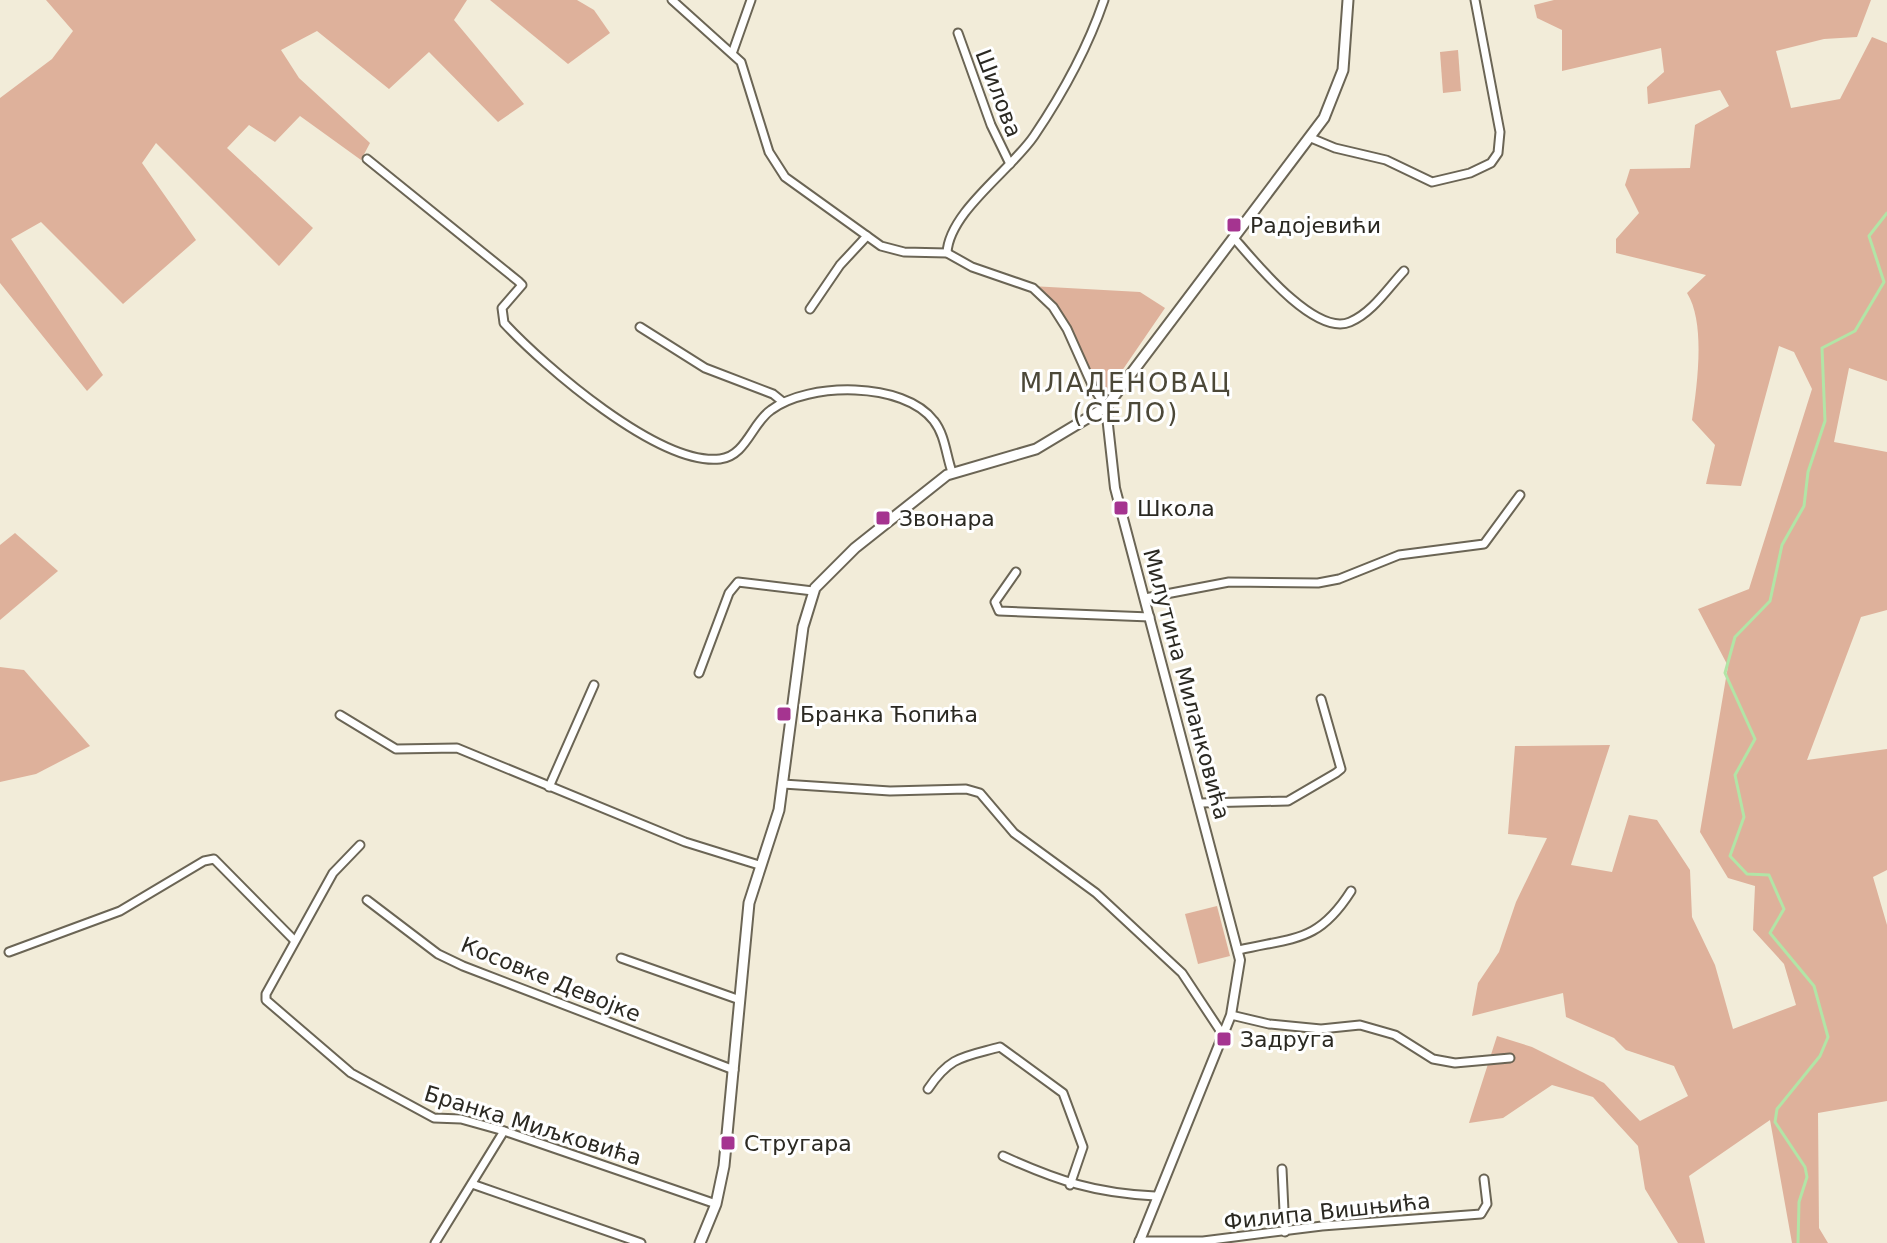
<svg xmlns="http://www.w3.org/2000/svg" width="1887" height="1243" viewBox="0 0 1887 1243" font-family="'DejaVu Sans',sans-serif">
  <rect width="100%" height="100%" fill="#f2ecd9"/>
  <g fill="#deb19b">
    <polygon points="46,0 467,0 454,20 524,104 498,122 429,52 389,89 317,31 281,50 299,78 370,143 361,160 300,116 275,142 249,125 227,148 313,228 279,266 156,143 142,163 196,240 123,304 41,222 11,239 103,375 87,391 0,283 0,98 52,59 73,31"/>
    <polygon points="490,0 577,0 594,10 610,33 568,64"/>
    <path d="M1554 0H1871L1857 37 1824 39 1776 51 1791 108 1840 99 1872 37 1887 43V381L1849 368 1834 442 1887 452V610L1861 617 1807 760 1887 749V870L1873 877 1887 925V1101L1818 1113 1819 1228 1828 1243H1792L1770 1120 1689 1176 1705 1243H1678L1645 1189 1638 1146 1593 1097 1552 1085 1503 1118 1469 1123 1497 1036 1532 1047 1604 1083 1640 1121 1688 1096 1674 1066 1626 1050 1614 1038 1566 1017 1563 993 1472 1016 1478 983 1499 952 1516 902 1547 838 1508 834 1515 746 1610 745 1571 865 1612 872 1629 815 1657 820 1690 870 1692 917 1715 965 1733 1029 1796 1005 1784 964 1753 930 1755 886 1728 878 1700 832 1728 666 1698 609 1749 589 1812 389 1794 352 1779 346 1741 486 1706 484 1715 445 1692 420C1697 386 1706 323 1687 293L1706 275 1616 253V239L1639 213 1625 185 1630 169 1690 168 1695 125 1729 106 1720 90 1648 104 1647 87 1664 72 1661 48 1562 71V30L1537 18 1534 5Z"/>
    <polygon points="1458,50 1461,91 1443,93 1440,52"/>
    <polygon points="1031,286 1140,292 1165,308 1104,397 1060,312"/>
    <polygon points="15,533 58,571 0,620 0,545"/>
    <polygon points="0,667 24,670 90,746 36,774 0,782"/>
    <polygon points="1217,906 1230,956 1198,964 1185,914"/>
  </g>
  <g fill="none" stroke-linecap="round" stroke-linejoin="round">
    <polyline stroke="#b2e5a6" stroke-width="3" points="1798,1243 1799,1202 1807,1177 1805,1167 1775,1122 1777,1109 1820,1056 1828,1037 1814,986 1770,933 1784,909 1769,875 1747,874 1730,856 1744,817 1735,775 1755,739 1725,673 1735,637 1770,601 1782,545 1804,506 1808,472 1825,421 1822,348 1855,331 1884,282 1869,236 1887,213"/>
    <g stroke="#6b6555" stroke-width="11">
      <g id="minor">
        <polyline points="672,0 741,62 769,152 785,177 881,246 904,252 947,253 972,267 1033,288 1053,307 1067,329 1093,387 1106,407"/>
        <polyline points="958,33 991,125 1010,164"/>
        <polyline points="733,51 751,0"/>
        <polyline points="1311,138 1335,148 1386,160 1432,182 1470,173 1491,163 1498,153 1500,132 1475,0"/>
        <path d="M367 159 518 281 522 285 502 308 504 323C544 366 659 466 720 459 746 456 752 423 771 410 808 382 904 381 934 421 945 435 946 455 952 472"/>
        <path d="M1234 238C1254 261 1315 337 1350 322 1372 313 1388 288 1404 271"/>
        <path d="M947 253C949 212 1011 170 1034 136 1063 93 1087 50 1104 0"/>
        <polyline points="810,309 840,265 867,236"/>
        <polyline points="640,327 705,368 773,394 783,402"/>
        <polyline points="1016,572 995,602 999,611 1150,617"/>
        <polyline points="1145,598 1229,582 1318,583 1339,579 1399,555 1484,544 1520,495"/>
        <polyline points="699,673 729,593 738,582 813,591"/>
        <polyline points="340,715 396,749 457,748 685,842 759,865"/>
        <polyline points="783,784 890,791 966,789 980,793 1014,833 1096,893 1182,973 1223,1035"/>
        <polyline points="549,787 594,685"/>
        <polyline points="1201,803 1288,801 1336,773 1341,769 1321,699"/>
        <polyline points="360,845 333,873 266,994 266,1000 351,1073 434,1118 461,1119 504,1131 716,1204"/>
        <polyline points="367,900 438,954 463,966 734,1070"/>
        <path d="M1239 950C1294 937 1318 943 1351 891"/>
        <polyline points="9,952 120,911 204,861 214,859 294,940"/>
        <polyline points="621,958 740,1000"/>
        <polyline points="1231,1015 1269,1024 1321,1029 1360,1025 1395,1035 1433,1059 1455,1063 1510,1058"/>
        <path d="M928 1089C950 1056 963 1057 1000 1047L1063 1093 1083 1147 1070 1185"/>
        <path d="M1003 1156C1058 1181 1095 1193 1155 1196"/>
        <polyline points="1282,1169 1285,1232"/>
        <polyline points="472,1184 641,1243"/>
        <polyline points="1139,1241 1203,1241 1322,1226 1481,1214 1487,1204 1484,1179"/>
        <polyline points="435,1243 504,1131"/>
      </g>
    </g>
    <g stroke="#6b6555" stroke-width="12">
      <polyline id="tertiary" points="1106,407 1115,488 1240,960 1231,1015 1139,1243"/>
    </g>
    <g stroke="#6b6555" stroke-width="13">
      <polyline id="secondary" points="700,1243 716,1204 724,1166 749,903 779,810 803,627 815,588 855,548 947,475 1036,449 1106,407 1324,118 1343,70 1348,0"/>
    </g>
    <use href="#minor" stroke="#fff" stroke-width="7"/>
    <use href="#tertiary" stroke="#fff" stroke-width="8"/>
    <use href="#secondary" stroke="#fff" stroke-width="9"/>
  </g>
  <g fill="#a53490" stroke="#fff" stroke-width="3">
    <rect x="1226" y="217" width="16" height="16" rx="4"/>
    <rect x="1113" y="500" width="16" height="16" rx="4"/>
    <rect x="875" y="510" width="16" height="16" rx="4"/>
    <rect x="776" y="706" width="16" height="16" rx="4"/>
    <rect x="1216" y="1031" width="16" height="16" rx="4"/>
    <rect x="720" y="1135" width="16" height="16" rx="4"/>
  </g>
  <g text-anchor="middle" stroke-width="6" stroke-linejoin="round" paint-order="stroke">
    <g font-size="22" fill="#2b2922" stroke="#fff">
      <text transform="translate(999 93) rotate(69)" y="8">Шилова</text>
      <text transform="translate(1187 684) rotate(75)" y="8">Милутина Миланковића</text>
      <text transform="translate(551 979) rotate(22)" y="8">Косовке Девојке</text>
      <text transform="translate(533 1125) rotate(17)" y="8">Бранка Миљковића</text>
      <text transform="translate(1327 1211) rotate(-6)" y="8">Филипа Вишњића</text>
    </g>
    <g font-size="22" fill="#2b2922" stroke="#fff" text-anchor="start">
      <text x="1250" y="233">Радојевићи</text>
      <text x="1137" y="516">Школа</text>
      <text x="899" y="526">Звонара</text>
      <text x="800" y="722">Бранка Ћопића</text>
      <text x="1240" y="1047">Задруга</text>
      <text x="744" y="1151">Стругара</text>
    </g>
    <g font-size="26" letter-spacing="2" fill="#4c4838" stroke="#fff">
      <text x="1126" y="392">МЛАДЕНОВАЦ<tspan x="1126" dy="30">(СЕЛО)</tspan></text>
    </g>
  </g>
</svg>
